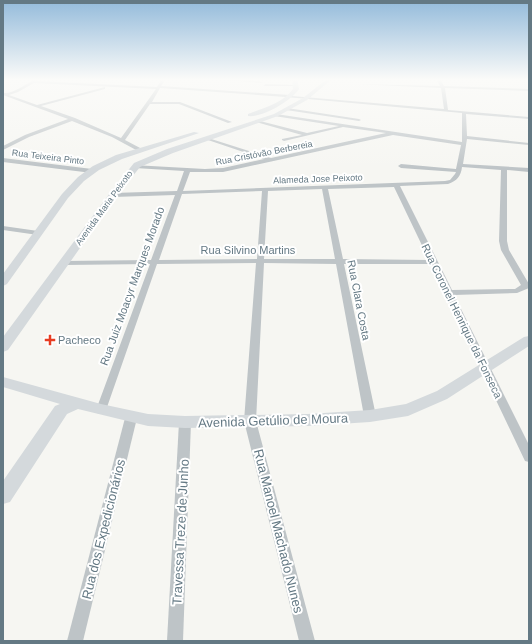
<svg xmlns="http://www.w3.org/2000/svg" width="532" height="644" viewBox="0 0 532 644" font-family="Helvetica,sans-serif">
  <rect width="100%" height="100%" fill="#f6f6f2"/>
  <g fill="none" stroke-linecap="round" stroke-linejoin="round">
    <g fill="#bec4c7" fill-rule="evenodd">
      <path d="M35 79H40L37 81 157 87 162 79H166L161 86 290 95 292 96 444 109 441 88 356 84 440 86 436 79H440L444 86 529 89V91L445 88 448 110 529 117V119L466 114 467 136 529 143V145L467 139 463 164 529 168V172L507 170V241L509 250 529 284V288L517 293 454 295 529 445V462L525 461 431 264H344L376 416 374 419 370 420 366 419 364 416 336 264 264 263 256 421 315 641H299L244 421 256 263 157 264 106 410 105 413 101 414 97 413 96 410 150 264 64 265 60 263 64 261 151 260 175 195 113 197 110 195 113 193 177 191 184 171 135 168 133 167V165L205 169 223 168 264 159 205 139V137L271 158 386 133 343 127 284 141 282 140V139L302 135 256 122V120L307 133 339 126 274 116 276 114 462 142V113L286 97 160 88 152 102H180L232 122 228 123 179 104H150L125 140 142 149V151H138L112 137 72 121 29 137 3 150V146L25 135 68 119 3 95V93C14 94 26 84 35 79ZM34 83 156 89 121 138 75 118 41 106 105 89V87L37 105 9 95 18 92ZM393 135 461 145 456 169 401 164 398 166 401 168 456 172 455 174 450 180 445 181 183 191 190 172H223ZM462 167 501 170 499 241 501 250 521 285 515 289 452 290 400 186 448 184C457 181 461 176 462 167ZM394 187 429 260 343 259 328 189ZM322 189 335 259H264L268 191ZM262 191 257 259 159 260 182 194Z"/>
      <polygon points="212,79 234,79 263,82 261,83"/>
      <polygon points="265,84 296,85 298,86 264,86"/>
      <polygon points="287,108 359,119 361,120 359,121 286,110"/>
      <polygon points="3,158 92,169 95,171 92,173 3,162"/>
      <polygon points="3,226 38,231 41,233 38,235 3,230"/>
      <polygon points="131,414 135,415 137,418 83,641 67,641 125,418 127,415"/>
      <polygon points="185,418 189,419 191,422 183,641 167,641 179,422 181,419"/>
    </g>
    <g fill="#d4d9dc" fill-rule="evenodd">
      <path d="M292 79H297L299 89C291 101 262 118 248 116V114C264 108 283 103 293 89Z"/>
      <polygon points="327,79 332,79 307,100 278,116 173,153 140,167 116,197 8,350 3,352 3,337 110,193 134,163 167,149 274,114 303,98"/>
      <polygon points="194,132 199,133 122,159 99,170 84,181 68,198 7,284 3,286 3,274 62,194 78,177 93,166 116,155"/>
      <polygon points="529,336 529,346 447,399 408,416 370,422 308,426 185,428 148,426 78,409 67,414 10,502 3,504 3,481 55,406 60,404 3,387 3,377 101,404 148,414 185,416 308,414 370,410 406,404 437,391 524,337"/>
    </g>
  </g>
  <linearGradient id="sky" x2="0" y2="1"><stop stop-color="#94bbdb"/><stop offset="0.47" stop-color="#fbfbf9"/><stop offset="1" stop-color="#fbfbf9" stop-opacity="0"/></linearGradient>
  <rect width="532" height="169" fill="url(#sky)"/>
  <path fill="#e73c22" stroke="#fff" stroke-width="1.5" d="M48 334h4v4h4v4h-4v4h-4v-4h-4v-4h4z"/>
  <g text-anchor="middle" stroke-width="4" stroke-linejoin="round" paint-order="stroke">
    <g font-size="9" fill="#647984" stroke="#fff">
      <text transform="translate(264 153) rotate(-11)" y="3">Rua Cristóvão Berbereia</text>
      <text transform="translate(48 157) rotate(7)" y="3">Rua Teixeira Pinto</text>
      <text transform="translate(318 179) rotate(-2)" y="3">Alameda Jose Peixoto</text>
      <text transform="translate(104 208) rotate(-54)" y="3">Avenida Maria Peixoto</text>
    </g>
    <g font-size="11" fill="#647984" stroke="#fff">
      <text x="248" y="254">Rua Silvino Martins</text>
      <text transform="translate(132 286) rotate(-70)" y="4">Rua Juiz Moacyr Marques Morado</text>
      <text transform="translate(359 300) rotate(79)" y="4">Rua Clara Costa</text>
      <text transform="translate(462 321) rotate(64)" y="4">Rua Coronel Henrique da Fonseca</text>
    </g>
    <g font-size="11" fill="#647984" stroke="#fff" text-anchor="start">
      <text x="58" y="344">Pacheco</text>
    </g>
    <g font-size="13" fill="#647984" stroke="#fff">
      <text transform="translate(273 420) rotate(-2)" y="5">Avenida Getúlio de Moura</text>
      <text transform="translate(103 529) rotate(-76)" y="5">Rua dos Expedicionários</text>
      <text transform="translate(279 531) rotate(76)" y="5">Rua Manoel Machado Nunes</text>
      <text transform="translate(180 532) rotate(-87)" y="5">Travessa Treze de Junho</text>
    </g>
  </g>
  <rect width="532" height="644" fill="none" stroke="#647984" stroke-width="8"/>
</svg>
